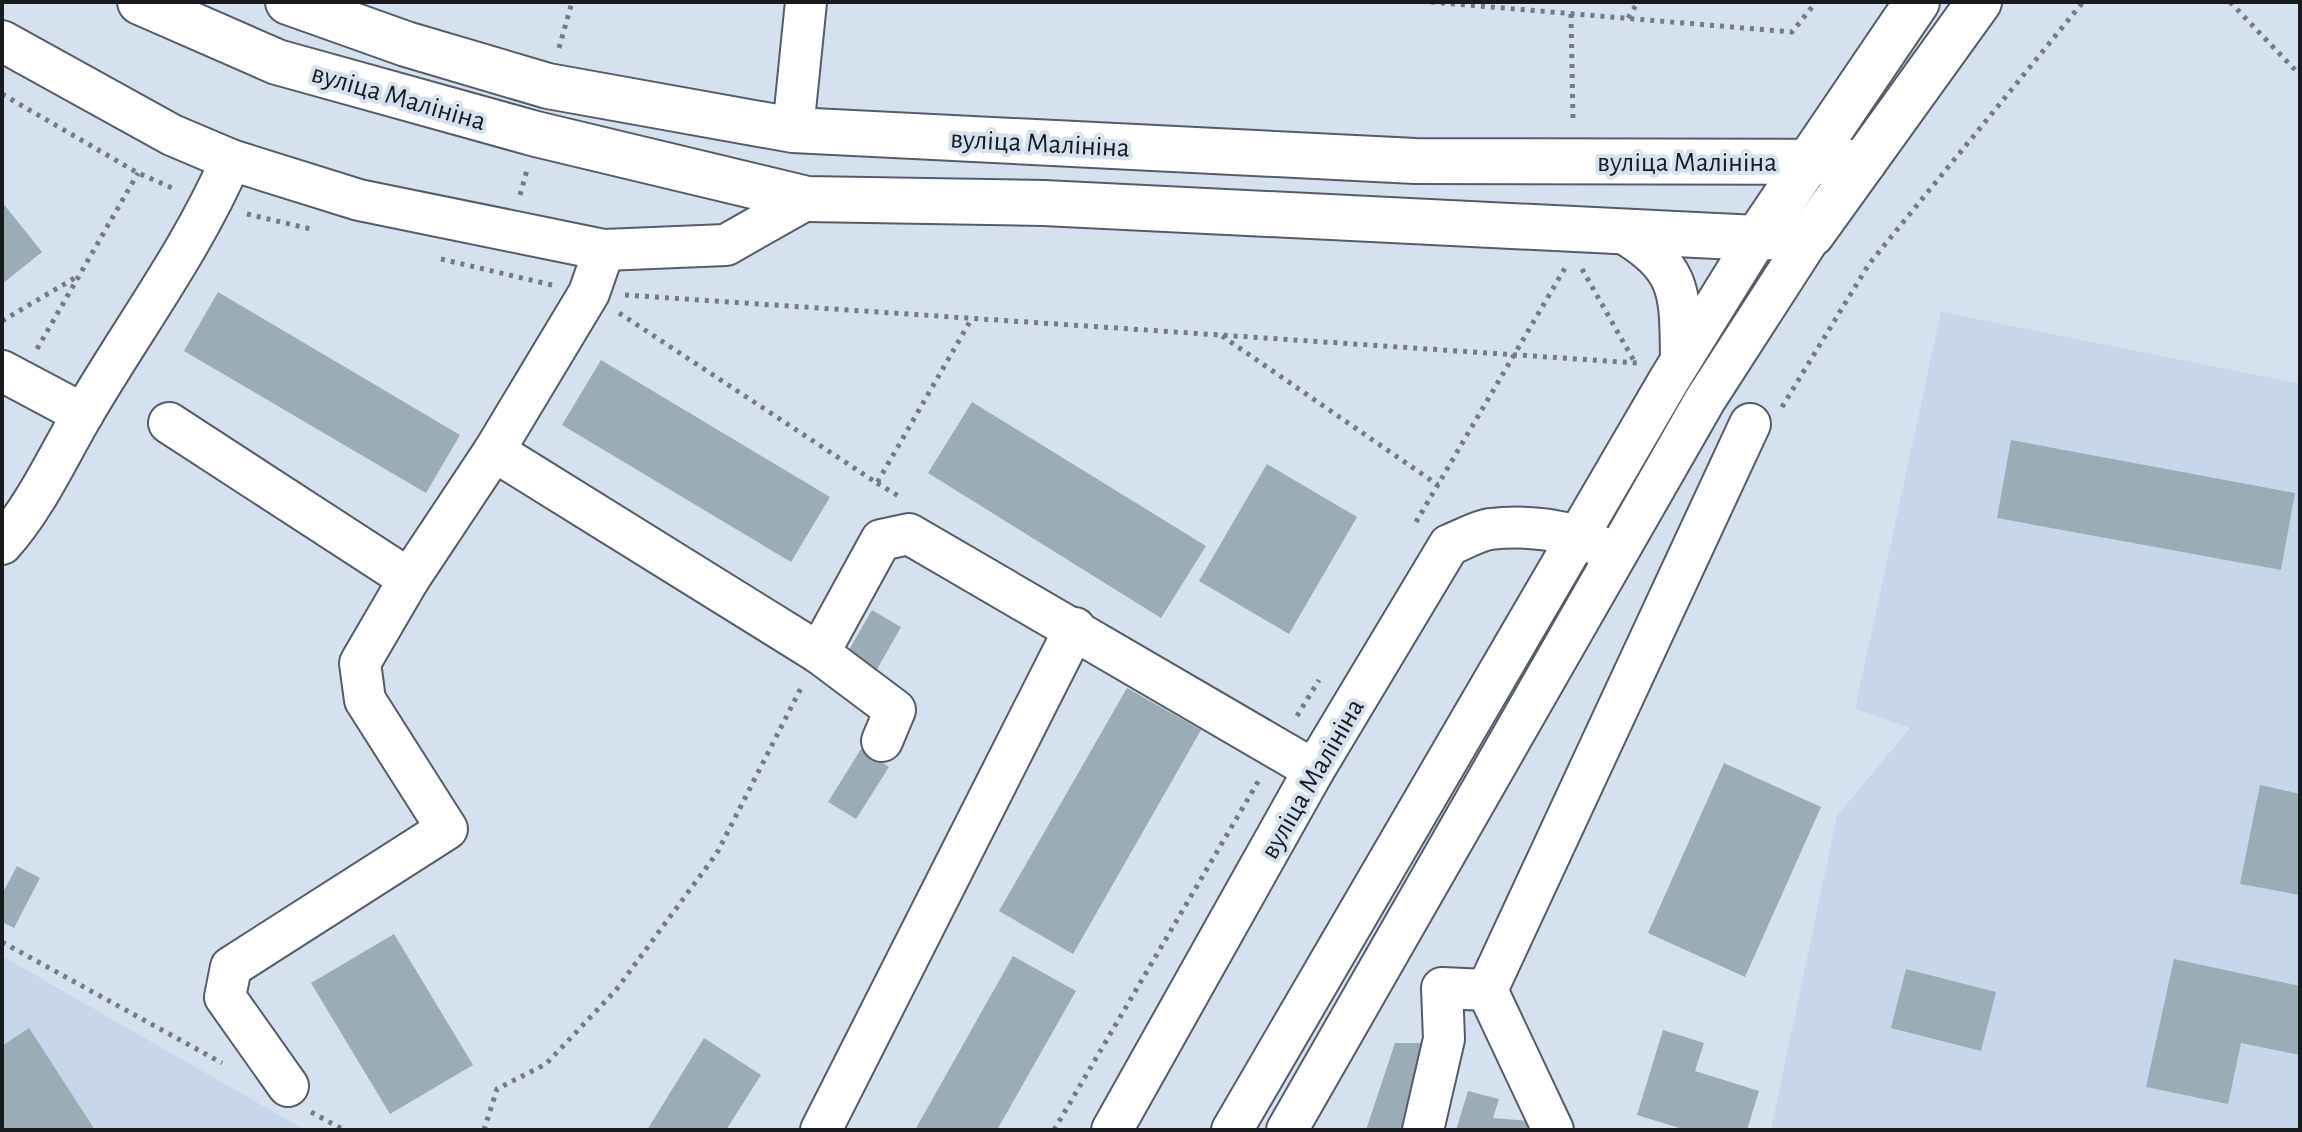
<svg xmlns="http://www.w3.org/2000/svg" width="2302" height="1132" viewBox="0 0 2302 1132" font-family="'Alegreya Sans',sans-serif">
  <rect width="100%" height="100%" fill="#d6e1f0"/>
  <g fill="#c7d6eb">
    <polygon points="1941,312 2300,384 2300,1130 1771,1130 1837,816 1910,728 1855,709"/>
    <polygon points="2,956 305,1130 2,1130"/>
  </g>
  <g fill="#9aacb5">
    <polygon points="2,202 42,252 2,284"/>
    <polygon points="218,292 460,435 426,493 184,351"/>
    <polygon points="601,360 830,497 791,562 562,425"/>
    <polygon points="972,402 1206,546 1161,618 928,473"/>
    <polygon points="2011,440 2295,493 2281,570 1997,518"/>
    <polygon points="1267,464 1357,517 1289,634 1199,581"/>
    <polygon points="872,610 901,627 876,671 846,655"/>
    <polygon points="1127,688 1201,730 1073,954 999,911"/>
    <polygon points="861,749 889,767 856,819 828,802"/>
    <polygon points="1724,763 1821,807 1745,977 1648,933"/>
    <polygon points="2260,785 2300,794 2300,895 2240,884"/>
    <polygon points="17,866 40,878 14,928 2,922 2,894"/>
    <polygon points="394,934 473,1065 390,1114 311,983"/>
    <polygon points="1013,956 1076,991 997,1130 915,1130"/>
    <polygon points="2174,959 2300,986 2300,1055 2241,1043 2228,1104 2146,1087"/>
    <polygon points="1906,969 1996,992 1981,1051 1891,1028"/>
    <polygon points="29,1028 95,1130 2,1130 2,1046"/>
    <polygon points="1663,1030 1704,1043 1695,1071 1759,1091 1747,1130 1686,1130 1637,1115"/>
    <polygon points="704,1038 761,1075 726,1130 647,1130"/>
    <polygon points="1395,1043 1422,1043 1401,1130 1366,1130"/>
    <polygon points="1468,1091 1499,1099 1493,1118 1530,1121 1527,1130 1456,1130"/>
  </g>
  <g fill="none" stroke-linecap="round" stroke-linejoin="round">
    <g stroke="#545c69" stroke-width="44">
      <g id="minor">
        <polyline points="2,41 172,135 231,160"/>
        <polyline points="793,130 806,2"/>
        <path d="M1622 232C1683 269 1680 293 1681 360"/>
        <polyline points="2,371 83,414"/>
        <polyline points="169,423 409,579 494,451 589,293 604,250"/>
        <polyline points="494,451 819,653 881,540 909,534 1314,770"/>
        <path d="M2 544C36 506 57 458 83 414 132 330 192 250 231 160L359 200 604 250 726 245 807 199"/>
        <polyline points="819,653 895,710 882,741"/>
        <polyline points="288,1086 225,997 231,967 447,829 365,700 360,663 409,579"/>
        <polyline points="821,1130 1075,628"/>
        <path d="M1112 1130 1314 770 1449 545C1462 540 1477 531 1490 529 1525 525 1569 529 1599 546"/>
        <polyline points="1232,1130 1669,380 1757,238"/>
        <polyline points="1287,1130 1705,400 1812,234"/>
        <polyline points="1423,1130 1444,1039 1442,988 1487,990"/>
        <polyline points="1553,1130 1487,990 1750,424"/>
      </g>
    </g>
    <g stroke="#545c69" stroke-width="48">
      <g id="major">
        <polyline points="140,2 277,62 536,134 807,199 1044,203 1757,238 1812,234 1979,2"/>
        <polyline points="288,2 406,44 548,86 793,130 1415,161 1864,162"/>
        <polyline points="1757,238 1917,2"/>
      </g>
    </g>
    <g stroke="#747b85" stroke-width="5" stroke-dasharray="4 6" stroke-linecap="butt">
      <polyline points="1431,2 1792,32 1816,2"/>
      <polyline points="2230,2 2300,75"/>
      <polyline points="1571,14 1573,121"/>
      <polyline points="1628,18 1638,2"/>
      <polyline points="559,48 572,2"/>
      <polyline points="2,94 138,173 177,190"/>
      <polyline points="520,195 527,170"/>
      <polyline points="247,214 315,230"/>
      <polyline points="441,259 552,285"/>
      <polyline points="1582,269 1634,361"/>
      <polyline points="625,295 1637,363"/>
      <polyline points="619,313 877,483 972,318"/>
      <polyline points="2,321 78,276"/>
      <polyline points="1222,336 1438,485"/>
      <polyline points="37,349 138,173"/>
      <polyline points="1782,407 1869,264 2083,2"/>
      <polyline points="877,483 900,497"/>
      <polyline points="1416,522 1565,268"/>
      <polyline points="1297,716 1319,680"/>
      <polyline points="2,942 222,1063"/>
      <polyline points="311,1112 344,1130"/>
      <polyline points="484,1130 497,1089 546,1064 616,990 717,853 802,686"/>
      <polyline points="1054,1130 1259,780"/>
    </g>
    <use href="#minor" stroke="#fff" stroke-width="40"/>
    <use href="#major" stroke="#fff" stroke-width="44"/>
  </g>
  <g text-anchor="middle" stroke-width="8" stroke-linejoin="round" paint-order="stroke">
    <g font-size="28" fill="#171b20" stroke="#d6e1f0">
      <text transform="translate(399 96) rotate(16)" y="10">вуліца Малініна</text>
      <text transform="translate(1040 142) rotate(3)" y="10">вуліца Малініна</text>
      <text x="1687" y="171">вуліца Малініна</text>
      <text transform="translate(1311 778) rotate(-60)" y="10">вуліца Малініна</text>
    </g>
  </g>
  <rect width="2302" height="1132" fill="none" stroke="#171b20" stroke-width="8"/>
</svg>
